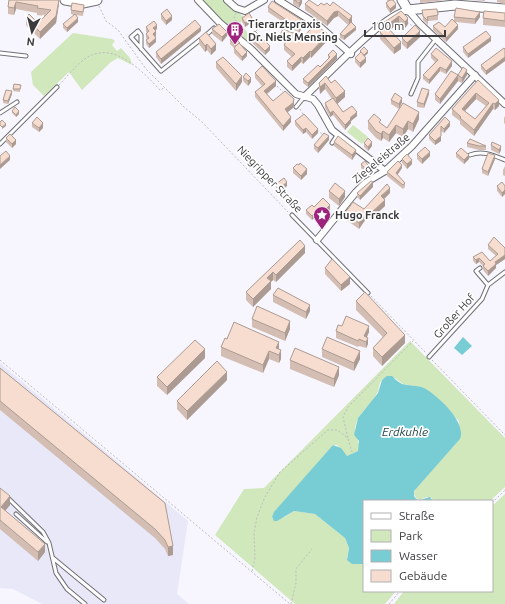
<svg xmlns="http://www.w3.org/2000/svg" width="505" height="604" viewBox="0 0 505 604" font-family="Ubuntu,sans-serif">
  <rect width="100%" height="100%" fill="#f7f6fe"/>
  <polygon fill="#e9e8f8" points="0,363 188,521 177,594 189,604 42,604 13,589 0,588"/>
  <g fill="#d0e8bb">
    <polygon points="201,0 224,0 245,18 240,23 250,36 246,40 223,21"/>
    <polygon points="73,33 112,39 115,41 112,45 117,51 121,48 130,58 132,65 118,58 111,62 82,90 69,72 44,96 33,85 31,72"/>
    <polygon points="353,125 368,137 362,144 347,132"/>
    <path d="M410 341 505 438V487L490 501H433L432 498 427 497 420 500 416 498 414 494 415 489 460 439 459 421 428 391 420 387 403 384 395 378 383 379C378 383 380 388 377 393 370 407 356 414 355 430 355 438 362 443 358 451L347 456 337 445H333L272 517V519L285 517 294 511 315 514 345 538 349 548 347 558 352 564H364V591H396L385 604H295L215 535 244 489 264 488Z"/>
    <polygon points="505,494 505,604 394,604 404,591 492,591 492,506"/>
  </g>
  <g fill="#78ccd4">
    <polygon points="463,337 472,346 462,355 454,348"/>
    <path d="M392 376C395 379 398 382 402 384 409 386 417 385 424 388 437 395 467 422 460 439L414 491V496C419 504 423 498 430 497L433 501H364V564H352L347 560 349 548 345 538 315 514 294 511 277 521H274L272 517 274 512 333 445 341 448 347 456 358 451 359 441 354 435 358 418 378 393 382 380 387 376Z"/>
  </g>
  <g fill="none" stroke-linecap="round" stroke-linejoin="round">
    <g stroke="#707077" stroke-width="5">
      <g id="lane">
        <polyline points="205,36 214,28"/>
        <polyline points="141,49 141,35 138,31 131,37 161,71 200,40"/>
        <polyline points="0,53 26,56"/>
        <polyline points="411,94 418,78 418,62 436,39"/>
        <polyline points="296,107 304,97"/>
        <polyline points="0,113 17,102"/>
        <polyline points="332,143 338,134"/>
        <polyline points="0,144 57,87"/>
        <path d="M470 155C482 150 493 155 505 160"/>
        <polyline points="292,215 368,293"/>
        <polyline points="480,268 476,271 488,285"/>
        <polyline points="429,357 482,299 488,285 505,272"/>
        <polyline points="8,498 43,532 49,543 56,573 67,589 85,604"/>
        <polyline points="16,514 47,542"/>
        <polyline points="53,558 104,600"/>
      </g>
    </g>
    <g stroke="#707077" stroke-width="8">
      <g id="street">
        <polyline points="198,0 220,23 251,49 296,94 313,99 318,105 332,130 385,171"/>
        <polyline points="227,0 236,8 245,11 264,0"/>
        <polyline points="278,0 318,25 351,54"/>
        <path d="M304 97C326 77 382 15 408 10L420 24 505 104"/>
        <polyline points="317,240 356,192 365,183 385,171 412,146 475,75"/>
      </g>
    </g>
    <g stroke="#707077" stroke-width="11">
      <g id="secondary">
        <polyline points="65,0 83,3 97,0"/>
        <polyline points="402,0 408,10 455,5 505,9"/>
      </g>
    </g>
    <g stroke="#bdbcc2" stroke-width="1" stroke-dasharray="2 2" stroke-linecap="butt">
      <polyline points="99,6 106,21 118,30 146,69 184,107 202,122 288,212"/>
      <polyline points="236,13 234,17 243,34"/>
      <polyline points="407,22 414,27"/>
      <path d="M59 85C68 76 77 63 88 57 115 41 144 73 160 90L164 88"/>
      <polyline points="277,86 283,92"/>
      <polyline points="300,109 303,114"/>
      <polyline points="317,130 322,134"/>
      <polyline points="371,296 426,353"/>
      <polyline points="0,360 290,604"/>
      <polyline points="432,360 505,435"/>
      <polyline points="348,439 352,452"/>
      <polyline points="492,503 505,490"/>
      <polyline points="252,571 255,558 254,533 257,517 265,497 280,472 328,430 337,430 348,438 343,417 348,407 413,341"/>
      <polyline points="291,604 296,583 296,569 312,549"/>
      <polyline points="389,604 400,591"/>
    </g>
    <use href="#lane" stroke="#fff" stroke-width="3"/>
    <use href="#street" stroke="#fff" stroke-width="6"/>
    <use href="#secondary" stroke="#fff" stroke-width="9"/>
  </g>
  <g fill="#d4beb3" fill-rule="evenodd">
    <polygon points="9,0 59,0 56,23 40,39 26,25 26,18 38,23 45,16 37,15 37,13 16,9 14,15 8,14 8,7"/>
    <polygon points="293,0 302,0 302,3 299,8 293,4"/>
    <polygon points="386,0 393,0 396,8 390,13 386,7 386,3 388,1"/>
    <polygon points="420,0 445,0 420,3"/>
    <polygon points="470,0 485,0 485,1"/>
    <polygon points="497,0 505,0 505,4 497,2"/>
    <polygon points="333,2 352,22 356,30 344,40 340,38 340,34 348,25 338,16 334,18 327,26 305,10 305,4 318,6 324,5 330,6"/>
    <polygon points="268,7 303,25 299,33 268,12"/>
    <polygon points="84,9 83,16 75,15 78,22 67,32 63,28 63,24 74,15 71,14 71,10"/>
    <polygon points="422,10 438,15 438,20 428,21 428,25 423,20"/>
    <polygon points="401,11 408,24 405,28 399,23 390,30 401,49 394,54 380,39 380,32 383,29 383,23"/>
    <polygon points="505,13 505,27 483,25 483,18"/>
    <polygon points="161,14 172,20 166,25 161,19"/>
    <polygon points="454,17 480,17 475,24 456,22 458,29 446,42 433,30 433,26 445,27 454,21"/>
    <polygon points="242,18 252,22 245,27 242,22"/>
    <polygon points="146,27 157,29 155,30 156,36 155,37 156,42 149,48 146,44 146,40 147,39 146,38 146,34 147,33 146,32"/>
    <polygon points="212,29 227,36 222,42 212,34"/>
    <polygon points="201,31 161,64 156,57 156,52"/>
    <polygon points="280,35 302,39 328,40 311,58 310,57 303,64 301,62 292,71 287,67 287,61 292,57 284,50 284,45 285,43 280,40"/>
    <polygon points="249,36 270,50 265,55 249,40"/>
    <polygon points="420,37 407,49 402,44 402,38"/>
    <polygon points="199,38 216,50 211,55 207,50 205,52 199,44"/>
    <polygon points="230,40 240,44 247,56 242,61 234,53 234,48 230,44"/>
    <polygon points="491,41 468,58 463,52 463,47"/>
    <polygon points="505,49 505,61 486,75 481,69 481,65"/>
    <polygon points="360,51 368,53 364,56 366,62 360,68 355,62 355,58 360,53"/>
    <polygon points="431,54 452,66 446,74 440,71 429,84 423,79 423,75 435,62 431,58"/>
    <polygon points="328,55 337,59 308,87 303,83 303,79 320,67 328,60"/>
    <polygon points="216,62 242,82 236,91 216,68"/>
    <polygon points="255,73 276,86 267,94 273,101 294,105 293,108 288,112 291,122 283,131 255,97 255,92 262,86 255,78"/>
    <polygon points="458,75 467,75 462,83 458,81 440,104 435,100 435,94"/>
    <polygon points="243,77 251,82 248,86 243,81"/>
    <path d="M478 80 499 106 495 110 493 109 474 136 460 124V121L452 115V109ZM476 99 486 106 475 119 465 111Z"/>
    <polygon points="319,83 331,83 345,97 337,104 343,112 357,116 351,121 351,123 345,130 333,115 330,117 325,108 325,103 332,99 325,89 320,94 319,89"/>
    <polygon points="14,84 21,85 20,92 13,91"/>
    <polygon points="12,94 8,104 3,103 3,100"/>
    <polygon points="429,94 424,108 417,107 417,102"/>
    <polygon points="391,100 402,102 399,109 391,104"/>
    <polygon points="403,103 419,119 413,132 408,129 403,137 396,133 389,142 383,138 381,141 376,138 368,129 368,121 381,124 387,128"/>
    <polygon points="12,111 19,114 16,117 12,113"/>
    <polygon points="505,116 505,124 504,123 504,118"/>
    <polygon points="445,117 450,126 444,133 441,131 441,141 435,145 429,139 429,135"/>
    <polygon points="295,121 318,133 312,139 306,132 303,134 295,125"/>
    <polygon points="32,123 43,128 39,132 32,127"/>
    <polygon points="6,138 16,144 12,148 6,142"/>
    <polygon points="329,140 318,153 314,149 314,145"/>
    <polygon points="334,142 356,154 352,160 334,146"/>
    <polygon points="364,143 372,146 368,151 364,147"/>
    <polygon points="467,143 486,146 486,150 479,150 467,147"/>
    <polygon points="491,145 501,150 499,154 491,150"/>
    <polygon points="456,153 469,159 464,164 456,157"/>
    <polygon points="417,154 430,156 422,164 417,159"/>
    <polygon points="402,159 412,164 407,169 402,163"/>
    <polygon points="495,159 488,176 482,173 482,169"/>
    <polygon points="361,164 371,174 368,176 361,168"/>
    <polygon points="505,166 505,176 503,175 503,170"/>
    <polygon points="293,168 307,174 301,180 293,173"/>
    <polygon points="402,168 397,175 405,183 405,187 403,189 387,176 387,172"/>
    <polygon points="276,184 287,186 280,192 276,189"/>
    <polygon points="497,186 505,186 505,194 502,197 497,191"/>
    <polygon points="373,187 360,200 357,197 357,193"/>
    <polygon points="329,191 345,197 339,206 329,198"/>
    <polygon points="390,193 384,199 385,206 371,219 368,216 359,229 345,219 345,213 364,209"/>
    <polygon points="323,198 330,209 325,215 321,211 312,220 306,214 306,210 314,207"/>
    <polygon points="300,240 305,253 276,282 273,280 271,282 271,289 253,307 246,300 246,292"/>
    <polygon points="488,245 505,248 505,259 496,265 496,268 488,276 483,270 483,266 479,262 476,264 473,261 473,257 482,252 490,261 496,256 488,249"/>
    <polygon points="325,268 350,284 341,291 325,274"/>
    <polygon points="273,295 310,311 306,319 273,302"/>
    <polygon points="356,301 405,343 382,366 373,356 373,348 383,337 356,310"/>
    <polygon points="252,319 290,329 285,341 252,327"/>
    <polygon points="342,326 369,332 366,337 368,344 366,348 359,346 358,347 336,338 336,331"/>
    <polygon points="227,339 279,349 281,359 279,363 269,359 263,373 221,356 221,347"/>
    <polygon points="322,349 360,359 354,371 322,357"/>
    <polygon points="205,358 167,395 157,386 157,377"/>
    <polygon points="290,360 339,375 334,387 290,369"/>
    <polygon points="0,368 165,503 173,555 168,556 165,549 155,538 0,410"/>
    <polygon points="227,380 187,420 177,409 177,401"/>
    <polygon points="0,488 10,505 5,511 45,552 38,561 0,529"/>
  </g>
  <g fill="#ac9b92">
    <polygon points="59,0 59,4 56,23 40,39 40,32"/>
    <polygon points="301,0 302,0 302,3 299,8 299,3"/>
    <polygon points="16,2 16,9 14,15 14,8"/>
    <polygon points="396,4 396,8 390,13 390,9"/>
    <polygon points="338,11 338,16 334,18 327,26 327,21 334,12"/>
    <polygon points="480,12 480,17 475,24 475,19"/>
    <polygon points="172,16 172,20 166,25 166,21"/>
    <polygon points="352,16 352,22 349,25 349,20"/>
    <polygon points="399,16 399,23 386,33 386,26"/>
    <polygon points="78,18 78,22 67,32 67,28"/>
    <polygon points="252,18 252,22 245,27 245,23"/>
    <polygon points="408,18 408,24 405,28 405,22"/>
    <polygon points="303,21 303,25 299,33 299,29"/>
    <polygon points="157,25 157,29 153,32 153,28"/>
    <polygon points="458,25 458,29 446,42 446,38"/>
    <polygon points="259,26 259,28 256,31 256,29"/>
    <polygon points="201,27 201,31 161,64 161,59"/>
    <polygon points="356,27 356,30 344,40 344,36"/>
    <polygon points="156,31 156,36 153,39 153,34"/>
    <polygon points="420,31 420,37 407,49 407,43"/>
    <polygon points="227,32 227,36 222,42 222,37"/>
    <polygon points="328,34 328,40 311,58 311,52"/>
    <polygon points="491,37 491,41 468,58 468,54"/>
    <polygon points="156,38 156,42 149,48 149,44"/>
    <polygon points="401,42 401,49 394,54 394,48"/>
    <polygon points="207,44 207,50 205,52 205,46"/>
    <polygon points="216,44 216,50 211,55 211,49"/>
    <polygon points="270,46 270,50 265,55 265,51"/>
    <polygon points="310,51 310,57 303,64 303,58"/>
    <polygon points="368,51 368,53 364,57 364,55"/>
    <polygon points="247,52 247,56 242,61 242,57"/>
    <polygon points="337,54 337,59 308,87 308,83"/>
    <polygon points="301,57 301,62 292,71 292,66"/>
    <polygon points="505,57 505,61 486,75 486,71"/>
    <polygon points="366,58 366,62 360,68 360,63"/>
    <polygon points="452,61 452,66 446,74 446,70"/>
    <polygon points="440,67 440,71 429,84 429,80"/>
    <polygon points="467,70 467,75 462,83 462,78"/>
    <polygon points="458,75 458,81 440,104 440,99"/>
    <polygon points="242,76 242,82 236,91 236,84"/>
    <polygon points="251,78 251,82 248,86 248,81"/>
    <polygon points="276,81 276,86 264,96 264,91"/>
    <polygon points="325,83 325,89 320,94 320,87"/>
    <polygon points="429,90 429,94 424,108 424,104"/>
    <polygon points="12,91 12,94 8,104 8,101"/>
    <polygon points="345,91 345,97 336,105 336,98"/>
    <polygon points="476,93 476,99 462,114 462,109"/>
    <polygon points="402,98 402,102 399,109 399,104"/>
    <polygon points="294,99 294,105 293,108 285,114 285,109"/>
    <polygon points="499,100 499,106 495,110 495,104"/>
    <polygon points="493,103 493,109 474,136 474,130"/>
    <polygon points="19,111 19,114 16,117 16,115"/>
    <polygon points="333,111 333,115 330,117 330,113"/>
    <polygon points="357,112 357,116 351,121 351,123 345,130 345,125 350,118"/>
    <polygon points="419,112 419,119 413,132 413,124"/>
    <polygon points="291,117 291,122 283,131 283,126"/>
    <polygon points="408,121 408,129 403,137 403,129"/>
    <polygon points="450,122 450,126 444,133 444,129"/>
    <polygon points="43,123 43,128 39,132 39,128"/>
    <polygon points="6,124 6,126 2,129 2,127"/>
    <polygon points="396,125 396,133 389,142 389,135"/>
    <polygon points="441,126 441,141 435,145 435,141"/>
    <polygon points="306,128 306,132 303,134 303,130"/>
    <polygon points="318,129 318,133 312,139 312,135"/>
    <polygon points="383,131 383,138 381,141 381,134"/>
    <polygon points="329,136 329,140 318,153 318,148"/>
    <polygon points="16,140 16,144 12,148 12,144"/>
    <polygon points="372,142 372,146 368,151 368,147"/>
    <polygon points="501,146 501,150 499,154 499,150"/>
    <polygon points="356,150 356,154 352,160 352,155"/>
    <polygon points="430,152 430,156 422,164 422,159"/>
    <polygon points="469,155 469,159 464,164 464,160"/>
    <polygon points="495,155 495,159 488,176 488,172"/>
    <polygon points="10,156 10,160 0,169 0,165"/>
    <polygon points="412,160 412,164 407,169 407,164"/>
    <polygon points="402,165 402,168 396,177 396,173"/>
    <polygon points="307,169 307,174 301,180 301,176"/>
    <polygon points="371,170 371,174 368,176 368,172"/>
    <polygon points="287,182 287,186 280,192 280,188"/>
    <polygon points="373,182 373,187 360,200 360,196"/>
    <polygon points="390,188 390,193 381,202 381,196"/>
    <polygon points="505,190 505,194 502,197 502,193"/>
    <polygon points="345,191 345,197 339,206 339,199"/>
    <polygon points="385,200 385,206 371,219 371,213"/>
    <polygon points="330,205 330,209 325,215 325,210"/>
    <polygon points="321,207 321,211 312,220 312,216"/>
    <polygon points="368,210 368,216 359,229 359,223"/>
    <polygon points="305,246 305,253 276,282 276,275"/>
    <polygon points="505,255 505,259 496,265 496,268 488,276 488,271 495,262"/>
    <polygon points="479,258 479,262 476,264 476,260"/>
    <polygon points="273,272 273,280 271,282 271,289 253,307 253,299 267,278"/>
    <polygon points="350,277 350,284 341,291 341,285"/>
    <polygon points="310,305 310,311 306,319 306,312"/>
    <polygon points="290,321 290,329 285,341 285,333"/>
    <polygon points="369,326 369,332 365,342 364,336"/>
    <polygon points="405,335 405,343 382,366 382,357"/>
    <polygon points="368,338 368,344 366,348 366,342"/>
    <polygon points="279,342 279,350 276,348"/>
    <polygon points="205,349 205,358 167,395 167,387"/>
    <polygon points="281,350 281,359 279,363 279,355"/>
    <polygon points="269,351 269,359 263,373 263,365"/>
    <polygon points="360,351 360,359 354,371 354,363"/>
    <polygon points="339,367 339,375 334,387 334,379"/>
    <polygon points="227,372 227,380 187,420 187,411"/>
    <polygon points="10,496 10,505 1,516 1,507"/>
    <polygon points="45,544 45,552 38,561 38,552"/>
    <polygon points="173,546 173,555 168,556 168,547"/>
  </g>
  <g fill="#f6ddd0" stroke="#ac9b92" fill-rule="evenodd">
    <polygon points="9,0 59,0 56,16 40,32 26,18 29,14 38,23 51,10 37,8 38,6 16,2 14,8 8,7"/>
    <polygon points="294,0 301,0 299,3"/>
    <polygon points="309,0 318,6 321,3 324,5 327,3 330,6 333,2 352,16 349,20 338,11 334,12 327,21 305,4"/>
    <polygon points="390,0 393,0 396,4 390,9 386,3"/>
    <polygon points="272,1 303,21 299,29 268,7"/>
    <polygon points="72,3 84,5 83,12 71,10"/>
    <polygon points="456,8 480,12 475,19 454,17"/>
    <polygon points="167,9 172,16 166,21 161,14"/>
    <polygon points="437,9 438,15 427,17 428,21 423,16 422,10"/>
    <polygon points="401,11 408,18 405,22 399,16 386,26 401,42 394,48 380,32 385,27 383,23"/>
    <polygon points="484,11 505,13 505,21 483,18"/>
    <polygon points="249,13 252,18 245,23 242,18"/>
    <polygon points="75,14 78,18 67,28 63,24"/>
    <polygon points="452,19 458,25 446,38 433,26 439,22 445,27"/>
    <polygon points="195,20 201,27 161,59 156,52"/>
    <polygon points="154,21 157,25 153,28 156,31 153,34 156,38 149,44 146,40 149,38 146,34 149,31 146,27"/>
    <polygon points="256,22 259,26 256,29 253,25"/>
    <polygon points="351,22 356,27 344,36 340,34"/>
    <polygon points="219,24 227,32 222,37 212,29"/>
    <polygon points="314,25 319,29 320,28 328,34 311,52 310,51 303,58 301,57 292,66 287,61 295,54 284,45 288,39 280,35 283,29 293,33 294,32 302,39"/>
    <polygon points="415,25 420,31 407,43 402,38"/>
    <polygon points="255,31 270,46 265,51 249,36"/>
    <polygon points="486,31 491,37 468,54 463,47"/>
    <polygon points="206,32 216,44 211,49 207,44 205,46 199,38"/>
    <polygon points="233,36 240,43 236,46 230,40"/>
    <polygon points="239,43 247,52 242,57 234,48"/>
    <polygon points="364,47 368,51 364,55 360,51"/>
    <polygon points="436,48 452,61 446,70 440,67 429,80 423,75 438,60 431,54"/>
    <polygon points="504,48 505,49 505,57 486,71 481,65"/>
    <polygon points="333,50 337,54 308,83 303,79 318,65 320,67 330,57 328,55"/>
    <polygon points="361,52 366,58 360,63 355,58"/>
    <polygon points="223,57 242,76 236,84 216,62"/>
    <polygon points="262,66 276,81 264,91 273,101 285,91 294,99 293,103 285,109 291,117 283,126 255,92 265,84 255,73"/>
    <polygon points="463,67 467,70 462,78 458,75"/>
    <polygon points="451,71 458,75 440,99 435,94"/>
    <polygon points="246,73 251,78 248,81 243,77"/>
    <polygon points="326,76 331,83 335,80 345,91 336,98 325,83 320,87 319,83"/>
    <path d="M478 80 499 100 495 104 493 103 474 130 460 118 461 117 452 109ZM476 93 489 103 475 119 462 109Z"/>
    <polygon points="14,84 21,85 20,89 13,89"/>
    <polygon points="422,88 429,90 424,104 417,102"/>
    <polygon points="6,90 12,91 8,101 3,100"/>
    <polygon points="395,93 402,98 399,104 391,100"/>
    <polygon points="333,98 343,112 352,106 357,112 350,118 351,119 345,125 333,111 330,113 325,103"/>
    <polygon points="403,103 419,112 413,124 408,121 403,129 396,125 389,135 383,131 381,134 376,131 368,121 374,114 381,120 379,122 387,128"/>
    <polygon points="15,107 19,111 16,115 12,111"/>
    <polygon points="304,114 318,129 312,135 306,128 303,130 295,121"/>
    <polygon points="37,117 43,123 39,128 32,123"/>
    <polygon points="445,117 450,122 444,129 441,126 441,136 435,141 429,135"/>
    <polygon points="2,120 6,124 2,127 0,125 0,122"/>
    <polygon points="324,133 329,136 318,148 314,145"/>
    <polygon points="10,134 16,140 12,144 6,138"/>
    <polygon points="338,136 356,150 352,155 334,142"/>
    <polygon points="368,138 372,142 368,147 364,143"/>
    <polygon points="470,139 486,146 479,146 467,143"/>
    <polygon points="492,142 501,146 499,150 491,145"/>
    <polygon points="425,147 430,152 422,159 417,154"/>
    <polygon points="461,148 469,155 464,160 456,153"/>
    <polygon points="6,151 10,156 0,165 0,156"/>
    <polygon points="488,153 495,155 488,172 482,169"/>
    <polygon points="407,154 412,160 407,164 402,159"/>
    <polygon points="365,161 371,170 368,172 361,164"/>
    <polygon points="398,161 402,165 396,173 405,183 403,185 387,172"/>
    <polygon points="300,163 307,169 301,176 293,168 297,164 299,165"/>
    <polygon points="284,178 287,182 280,188 276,184"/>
    <polygon points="371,181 373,182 360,196 357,193"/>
    <polygon points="502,182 505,186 505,190 502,193 497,186"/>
    <polygon points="335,183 345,191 339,199 329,191"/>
    <polygon points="387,184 390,188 381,196 385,200 371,213 368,210 359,223 345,213 353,202 364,209"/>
    <polygon points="323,198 330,205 325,210 321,207 312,216 306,210 312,205 314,207"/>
    <polygon points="494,237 505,248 505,255 495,262 496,264 488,271 483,266 485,264 479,258 476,260 473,257 482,252 490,261 498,254 488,245"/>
    <polygon points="300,240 305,246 276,275 273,272 267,278 271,281 253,299 246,292"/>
    <polygon points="332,259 350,277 341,285 325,268"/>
    <polygon points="278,288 310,305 306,312 273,295"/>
    <polygon points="365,292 405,335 382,357 373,348 387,333 356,301"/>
    <polygon points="257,306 290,321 285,333 252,319"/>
    <polygon points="346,316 369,326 364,336 368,338 366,342 359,339 358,341 336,331 338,325 342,326"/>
    <polygon points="234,322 279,342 276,348 281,350 279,355 269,351 263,365 221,347 225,338 227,339"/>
    <polygon points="327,337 360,351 354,363 322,349"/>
    <polygon points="195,340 205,349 167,387 157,377"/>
    <polygon points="295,348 339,367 334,379 290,360"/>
    <polygon points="217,361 227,372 187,411 177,401"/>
    <polygon points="0,368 165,503 173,546 168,547 165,540 155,529 0,401"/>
    <polygon points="0,488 10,496 1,507 45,544 38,552 0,520"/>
  </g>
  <defs>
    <g id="building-pin" transform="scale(0.9)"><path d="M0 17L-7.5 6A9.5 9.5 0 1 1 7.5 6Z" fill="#9c247d" stroke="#fff"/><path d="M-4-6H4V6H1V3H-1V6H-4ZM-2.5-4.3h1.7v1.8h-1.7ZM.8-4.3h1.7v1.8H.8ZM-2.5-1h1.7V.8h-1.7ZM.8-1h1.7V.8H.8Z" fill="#fff"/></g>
    <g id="sight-pin" transform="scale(0.9)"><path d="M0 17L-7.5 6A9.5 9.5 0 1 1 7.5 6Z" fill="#9c247d" stroke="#fff"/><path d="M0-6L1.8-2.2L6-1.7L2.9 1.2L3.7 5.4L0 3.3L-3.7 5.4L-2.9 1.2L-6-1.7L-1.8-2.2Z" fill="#fff"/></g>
  </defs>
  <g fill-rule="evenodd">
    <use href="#building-pin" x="235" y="30"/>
    <use href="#sight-pin" x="322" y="215"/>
  </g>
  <g text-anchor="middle" stroke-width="3.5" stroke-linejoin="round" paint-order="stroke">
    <g font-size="11" font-weight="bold" fill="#3b3b3e" stroke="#fff" text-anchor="start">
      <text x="248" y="28">Tierarztpraxis<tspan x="248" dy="13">Dr. Niels Mensing</tspan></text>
      <text x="335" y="219">Hugo Franck</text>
    </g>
    <g font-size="11" fill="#3b3b3e" stroke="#fff">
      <text transform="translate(381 158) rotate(-40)" y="4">Ziegeleistraße</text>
      <text transform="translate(270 179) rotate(46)" y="4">Niegripper Straße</text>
      <text transform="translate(454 316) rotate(-48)" y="4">Großer Hof</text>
    </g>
    <g font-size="12" font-style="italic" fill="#1d4549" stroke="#fff">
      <text x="405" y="436">Erdkuhle</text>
    </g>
  </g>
  <rect x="363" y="500" width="130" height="92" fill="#ffffff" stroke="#b1b1b2"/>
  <rect x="371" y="513" width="20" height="6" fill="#ffffff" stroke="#b1b1b2"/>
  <text x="399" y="520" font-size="12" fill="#3b3b3e">Straße</text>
  <rect x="371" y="530" width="20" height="12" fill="#d0e8bb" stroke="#b1b1b2"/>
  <text x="399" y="540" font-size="12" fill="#3b3b3e">Park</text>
  <rect x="371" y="550" width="20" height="12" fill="#78ccd4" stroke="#b1b1b2"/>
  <text x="399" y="560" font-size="12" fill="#3b3b3e">Wasser</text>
  <rect x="371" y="570" width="20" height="12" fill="#f6ddd0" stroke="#b1b1b2"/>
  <text x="399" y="580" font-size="12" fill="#3b3b3e">Gebäude</text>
  <g transform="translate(32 32) rotate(187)" stroke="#ffffff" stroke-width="3" paint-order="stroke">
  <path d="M0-3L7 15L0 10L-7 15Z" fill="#3b3b3e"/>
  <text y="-6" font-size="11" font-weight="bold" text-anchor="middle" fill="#3b3b3e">N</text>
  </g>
  <path d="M365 30v6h80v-6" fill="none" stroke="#3b3b3e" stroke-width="2"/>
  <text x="371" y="30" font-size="12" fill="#3b3b3e" stroke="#ffffff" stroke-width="3" paint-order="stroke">100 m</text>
</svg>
